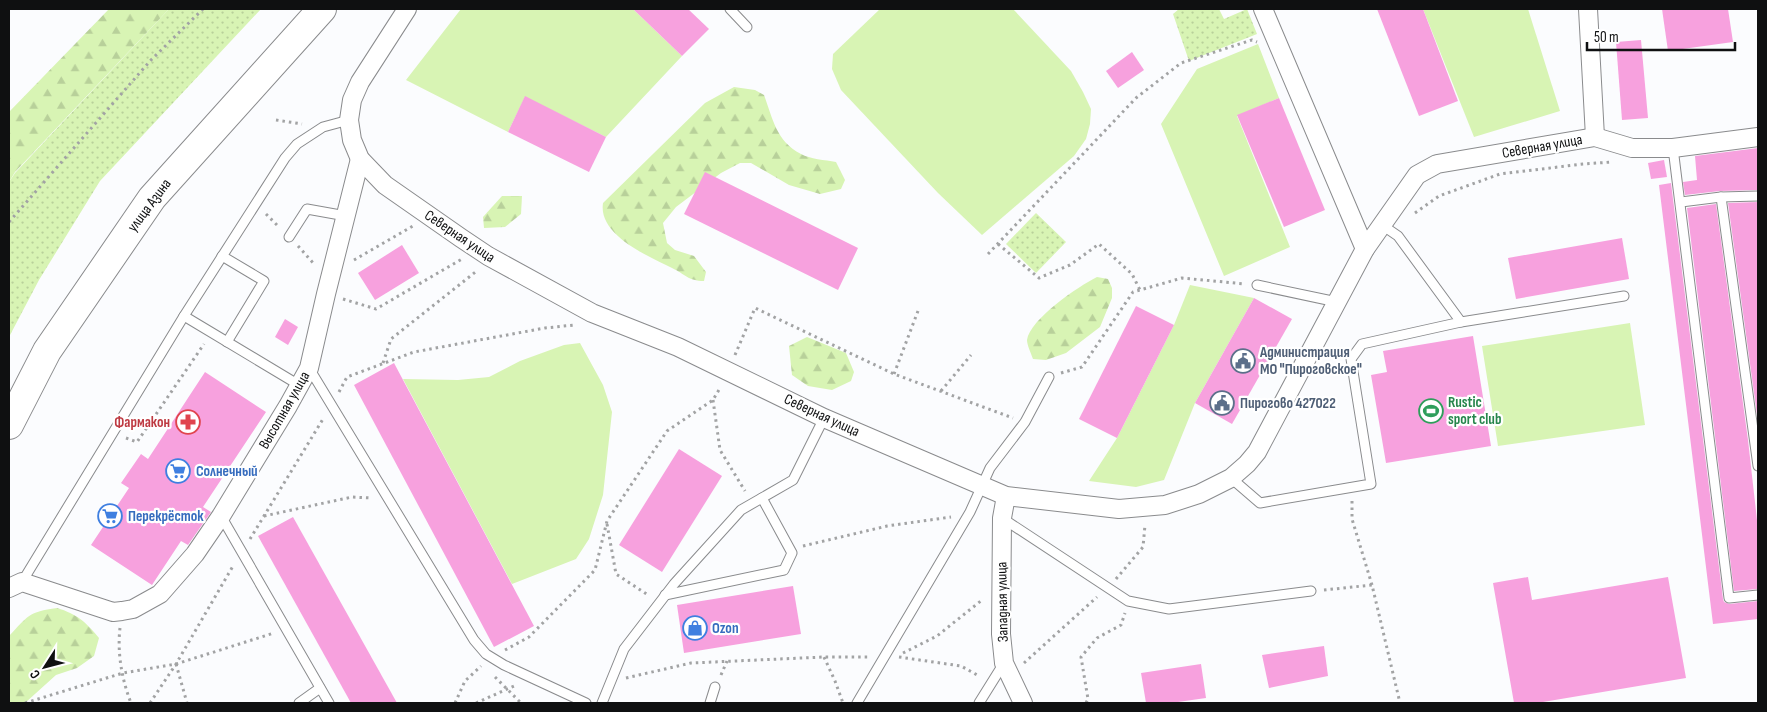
<svg xmlns="http://www.w3.org/2000/svg" width="1767" height="712" viewBox="0 0 1767 712" font-family="'Sofia Sans Condensed',sans-serif">
  <defs>
    <pattern id="grass-dots" width="8" height="8" patternUnits="userSpaceOnUse" patternTransform="scale(1.25)"><rect width="8" height="8" fill="#d8f4b4"/><path d="M2 2h.1M6 6h.1" fill="none" stroke="#b8d09a" stroke-width="1.8" stroke-linecap="round"/></pattern>
    <pattern id="forest-firs" width="22" height="20" patternUnits="userSpaceOnUse" patternTransform="scale(1.25)"><rect width="22" height="20" fill="#d8f4b4"/><path d="M5 1l3.5 6h-7zM16 11l3.5 6h-7z" fill="#b8d09a"/></pattern>
  </defs>
  <rect width="100%" height="100%" fill="#fbfcfe"/>
  <g fill="url(#grass-dots)">
    <polygon points="169,9 261,9 100,181 39,280 9,337 9,182 15,173"/>
    <polygon points="1179,9 1219,9 1224,19 1247,9 1257,34 1189,61 1173,14"/>
    <polygon points="1036,213 1066,242 1036,273 1006,244"/>
  </g>
  <g fill="url(#forest-firs)">
    <polygon points="109,9 169,9 15,172 9,182 9,112"/>
    <path d="M734 87 755 90 764 95C773 119 776 141 801 154 810 159 825 160 836 162L845 180 841 189 820 194 789 185 751 163H740L721 173 676 207 663 223 667 243 675 250 694 256 706 272 704 281C688 281 685 274 672 268 648 256 598 235 603 203L705 103Z"/>
    <polygon points="502,196 522,196 521,214 505,227 484,228 483,217"/>
    <path d="M1097 277 1108 279 1112 288V298L1100 327 1066 353 1046 360 1033 359C1031 353 1027 345 1027 340 1030 319 1079 286 1097 277Z"/>
    <polygon points="807,337 846,353 854,372 851,381 832,390 808,386 792,375 789,346"/>
    <path d="M57 608C77 614 86 622 99 638L94 656 77 668 56 675 25 703H9V636C28 616 28 612 57 608Z"/>
  </g>
  <g fill="#d8f4b4">
    <polygon points="461,9 633,9 682,56 606,137 525,97 508,132 406,80"/>
    <polygon points="880,9 1013,9 1071,71 1083,92 1091,109 1090,124 1086,139 1074,156 982,235 938,193 841,90 832,69 833,54"/>
    <polygon points="1423,9 1528,9 1560,111 1474,137"/>
    <polygon points="1258,44 1279,98 1237,116 1290,247 1224,276 1161,124 1197,69"/>
    <polygon points="1190,285 1254,298 1195,403 1164,480 1136,487 1089,481 1117,438 1174,325"/>
    <polygon points="1630,323 1645,425 1498,446 1482,346"/>
    <polygon points="580,343 603,385 612,412 603,495 589,539 576,559 512,584 403,379 458,380 489,377 520,361 564,345"/>
  </g>
  <g fill="#f7a1de">
    <polygon points="633,9 688,9 709,29 682,56"/>
    <polygon points="1377,9 1423,9 1458,101 1419,116"/>
    <polygon points="1662,9 1728,9 1733,42 1668,51"/>
    <polygon points="1641,40 1648,118 1622,120 1616,42"/>
    <polygon points="1132,52 1144,70 1118,88 1106,71"/>
    <polygon points="525,96 606,137 589,172 508,132"/>
    <polygon points="1279,98 1325,210 1284,227 1237,115"/>
    <polygon points="1758,148 1758,190 1720,191 1685,195 1683,182 1697,180 1695,156"/>
    <polygon points="1664,160 1667,177 1651,179 1648,163"/>
    <polygon points="705,172 858,248 838,290 684,214"/>
    <polygon points="1671,183 1723,599 1724,602 1729,604 1758,601 1758,619 1713,624 1659,185"/>
    <polygon points="1758,202 1758,422 1728,203"/>
    <polygon points="1716,204 1748,440 1758,529 1758,589 1734,591 1687,208"/>
    <polygon points="1622,238 1629,279 1516,299 1508,258"/>
    <polygon points="402,245 419,273 375,300 358,273"/>
    <polygon points="1254,298 1292,319 1232,424 1195,403"/>
    <polygon points="1136,306 1174,325 1117,438 1079,419"/>
    <polygon points="285,319 298,327 288,345 275,337"/>
    <polygon points="1473,336 1491,446 1386,463 1371,375 1387,372 1383,351"/>
    <polygon points="394,363 534,626 494,647 354,385"/>
    <polygon points="205,372 266,412 203,507 211,512 188,545 181,541 152,585 91,545 129,488 121,483 141,454 148,459"/>
    <polygon points="679,449 722,476 662,572 619,545"/>
    <polygon points="293,517 397,703 351,703 258,536"/>
    <polygon points="1528,577 1532,600 1668,577 1686,678 1537,703 1514,703 1493,583"/>
    <polygon points="793,586 801,634 684,653 677,605"/>
    <polygon points="1324,646 1328,676 1269,688 1262,655"/>
    <polygon points="1201,664 1206,698 1171,703 1146,703 1141,673"/>
  </g>
  <g fill="none" stroke-linecap="round" stroke-linejoin="round">
    <g stroke="#8a8b8d" stroke-width="11">
      <g id="service">
        <polyline points="730,9 747,27"/>
        <polyline points="1673,148 1729,598 1758,595"/>
        <polyline points="1721,197 1758,466"/>
        <polyline points="1681,202 1721,197 1758,196"/>
        <polyline points="289,237 307,209 346,216"/>
        <polyline points="222,256 264,281 227,342"/>
        <polyline points="1257,285 1337,302"/>
        <polyline points="184,316 299,385"/>
        <polyline points="1461,322 1624,296"/>
        <polyline points="309,368 474,640 486,654 504,665 586,703"/>
        <polyline points="1231,478 1260,503 1371,484 1351,359 1362,344 1461,322 1398,236 1382,225"/>
        <polyline points="221,516 329,703"/>
        <polyline points="1002,518 1128,601 1169,609 1311,591"/>
        <polyline points="22,582 184,316 285,158 297,144 323,127 349,120"/>
        <polyline points="665,595 784,570 792,553 762,498"/>
        <polyline points="299,703 320,688"/>
        <polyline points="602,703 624,649 674,584 741,510 793,480 824,418"/>
        <polyline points="710,703 715,687"/>
        <polyline points="857,703 970,512 990,468 1025,422 1049,377"/>
        <polyline points="979,703 1004,663"/>
      </g>
    </g>
    <g stroke="#8a8b8d" stroke-width="20">
      <g id="minor">
        <polyline points="407,9 360,82 352,100 349,120 352,140 360,159 385,185 461,238 488,256 592,313 678,347 824,418 1006,496 1119,509 1165,505 1199,494 1231,478 1247,464 1257,452 1365,249 1417,175 1437,164 1595,137 1632,148 1673,148 1758,137"/>
        <polyline points="1263,9 1365,249"/>
        <polyline points="1588,9 1595,137"/>
        <polyline points="1006,496 1002,518 1001,634 1004,663 1023,703"/>
        <polyline points="9,588 22,582 113,612 122,611 133,609 160,594 195,554 221,516 288,406 309,368 326,294 360,159"/>
      </g>
    </g>
    <g stroke="#8a8b8d" stroke-width="30">
      <polyline id="primary" points="9,425 47,351 152,198 322,9"/>
    </g>
    <g stroke="#a2a3a4" stroke-width="3" stroke-dasharray="2.5 4" stroke-linecap="butt">
      <polyline points="276,120 302,124"/>
      <polyline points="1415,213 1439,196 1500,174 1583,164 1612,162"/>
      <polyline points="266,214 279,227"/>
      <polyline points="9,222 151,60 203,9"/>
      <polyline points="998,244 1039,278 1070,265 1099,244 1132,274 1140,290"/>
      <polyline points="298,246 315,265"/>
      <polyline points="988,254 1136,98 1181,63 1252,40 1257,42"/>
      <polyline points="354,260 413,226"/>
      <polyline points="343,299 376,309 462,259"/>
      <polyline points="735,355 755,308 894,374 1013,418"/>
      <polyline points="383,363 391,339 478,270"/>
      <polyline points="1061,373 1082,367 1133,292 1182,278 1245,284"/>
      <polyline points="894,374 918,311"/>
      <polyline points="941,391 971,355"/>
      <polyline points="339,392 347,377 414,352 545,328 574,325"/>
      <polyline points="713,400 720,450 745,491"/>
      <polyline points="126,438 137,442 204,344"/>
      <polyline points="1352,501 1352,519 1372,585"/>
      <polyline points="264,516 352,497 371,498"/>
      <polyline points="607,524 616,574 648,595"/>
      <polyline points="250,539 323,419"/>
      <polyline points="803,546 887,526 951,517"/>
      <polyline points="1116,579 1143,547 1145,525"/>
      <polyline points="1324,590 1372,585 1400,703"/>
      <path d="M120 628C117 653 122 680 131 703"/>
      <polyline points="505,650 529,637 595,570 607,521 667,431 713,400 720,388"/>
      <polyline points="903,653 937,636 982,600"/>
      <polyline points="824,657 835,681 843,703"/>
      <polyline points="899,657 961,666 979,676"/>
      <polyline points="1024,663 1097,597"/>
      <polyline points="176,664 187,703"/>
      <polyline points="721,675 727,661"/>
      <polyline points="495,677 521,703"/>
      <polyline points="626,678 691,663 824,657 868,657"/>
      <polyline points="25,703 123,673 176,664 274,633"/>
      <polyline points="150,703 176,664 233,566"/>
      <polyline points="455,703 465,681 481,666"/>
      <polyline points="476,703 514,686"/>
      <polyline points="1086,703 1088,699 1081,657 1097,638 1121,625 1125,613"/>
    </g>
    <use href="#service" stroke="#fff" stroke-width="9"/>
    <use href="#minor" stroke="#fff" stroke-width="18"/>
    <use href="#primary" stroke="#fff" stroke-width="28"/>
  </g>
  <defs>
    <g id="civic-ring" transform="scale(1.25)"><circle r="9.5" fill="#fff" stroke="#5c6f8a" stroke-width="1.5"/><path d="M-.6-6.5H3V-4.5H.6V-3L4-1V1h2V6H-6V1h2V-1L-.6-3ZM-1.2 2.5V6h2.4V2.5Z" fill="#5c6f8a"/></g>
    <g id="stadium-ring" transform="scale(1.25)"><circle r="9.5" fill="#fff" stroke="#2e9e5b" stroke-width="1.5"/><path d="M0-5a6.5 5 0 1 0 0 10a6.5 5 0 1 0 0-10ZM-3.5-1.8h7v3.6h-7Z" fill="#2e9e5b"/></g>
    <g id="pharmacy-ring" transform="scale(1.25)"><circle r="9.5" fill="#fff" stroke="#e0444e" stroke-width="1.5"/><path d="M-2-6h4v4h4v4h-4v4h-4v-4h-4v-4h4Z" fill="#e0444e"/></g>
    <g id="supermarket-ring" transform="scale(1.25)"><circle r="9.5" fill="#fff" stroke="#3f7fe0" stroke-width="1.5"/><path d="M-6-5.5h2.5l.6 2H6L4.5 2H-2.5L-4.4-4H-6ZM-1.5 3.2a1.3 1.3 0 1 0 .1 0ZM3 3.2a1.3 1.3 0 1 0 .1 0Z" fill="#3f7fe0"/></g>
    <g id="shop-ring" transform="scale(1.25)"><circle r="9.5" fill="#fff" stroke="#3f7fe0" stroke-width="1.5"/><path d="M-5-2.5h2.3a2.7 3.5 0 0 1 5.4 0H5L5.5 6h-11ZM-1.5-2.5h3a1.5 2.3 0 0 0-3 0Z" fill="#3f7fe0"/></g>
  </defs>
  <g fill-rule="evenodd">
    <use href="#civic-ring" x="1243" y="361"/>
    <use href="#civic-ring" x="1222" y="403"/>
    <use href="#stadium-ring" x="1431" y="411"/>
    <use href="#pharmacy-ring" x="188" y="422"/>
    <use href="#supermarket-ring" x="178" y="471"/>
    <use href="#supermarket-ring" x="110" y="516"/>
    <use href="#shop-ring" x="695" y="628"/>
  </g>
  <g text-anchor="middle" stroke-width="4.5" stroke-linejoin="round" paint-order="stroke">
    <g font-size="15" fill="#0f1011" stroke="#fff">
      <text transform="translate(1542 146) rotate(-10)" y="5">Северная улица</text>
      <text transform="translate(149 205) rotate(-53)" y="5">улица Азина</text>
      <text transform="translate(460 236) rotate(34)" y="5">Северная улица</text>
      <text transform="translate(284 410) rotate(-60)" y="5">Высотная улица</text>
      <text transform="translate(822 415) rotate(25)" y="5">Северная улица</text>
      <text transform="translate(1002 602) rotate(-91)" y="5">Западная улица</text>
    </g>
    <g font-size="15" font-weight="bold" fill="#4e5e75" stroke="#fff" text-anchor="start">
      <text x="1260" y="357">Администрация<tspan x="1260" dy="17">МО "Пироговское"</tspan></text>
      <text x="1240" y="408">Пирогово 427022</text>
    </g>
    <g font-size="15" font-weight="bold" fill="#27864d" stroke="#fff" text-anchor="start">
      <text x="1448" y="407">Rustic<tspan x="1448" dy="17">sport club</tspan></text>
    </g>
    <g font-size="15" font-weight="bold" fill="#be3a42" stroke="#fff" text-anchor="end">
      <text x="170" y="427">Фармакон</text>
    </g>
    <g font-size="15" font-weight="bold" fill="#366cbe" stroke="#fff" text-anchor="start">
      <text x="196" y="476">Солнечный</text>
      <text x="128" y="521">Перекрёсток</text>
      <text x="712" y="633">Ozon</text>
    </g>
  </g>
  <rect width="1767" height="712" fill="none" stroke="#0f1011" stroke-width="20"/>
  <g transform="translate(45 667) rotate(234)" stroke="#ffffff" stroke-width="4" paint-order="stroke">
  <path d="M0-4L9 19L0 12L-9 19Z" fill="#0f1011"/>
  <text y="-8" font-size="14" font-weight="bold" text-anchor="middle" fill="#0f1011">С</text>
  </g>
  <path d="M1587 42v8h148v-8" fill="none" stroke="#0f1011" stroke-width="2.5"/>
  <text x="1594" y="42" font-size="15" fill="#0f1011" stroke="#ffffff" stroke-width="4" paint-order="stroke">50 m</text>
</svg>
